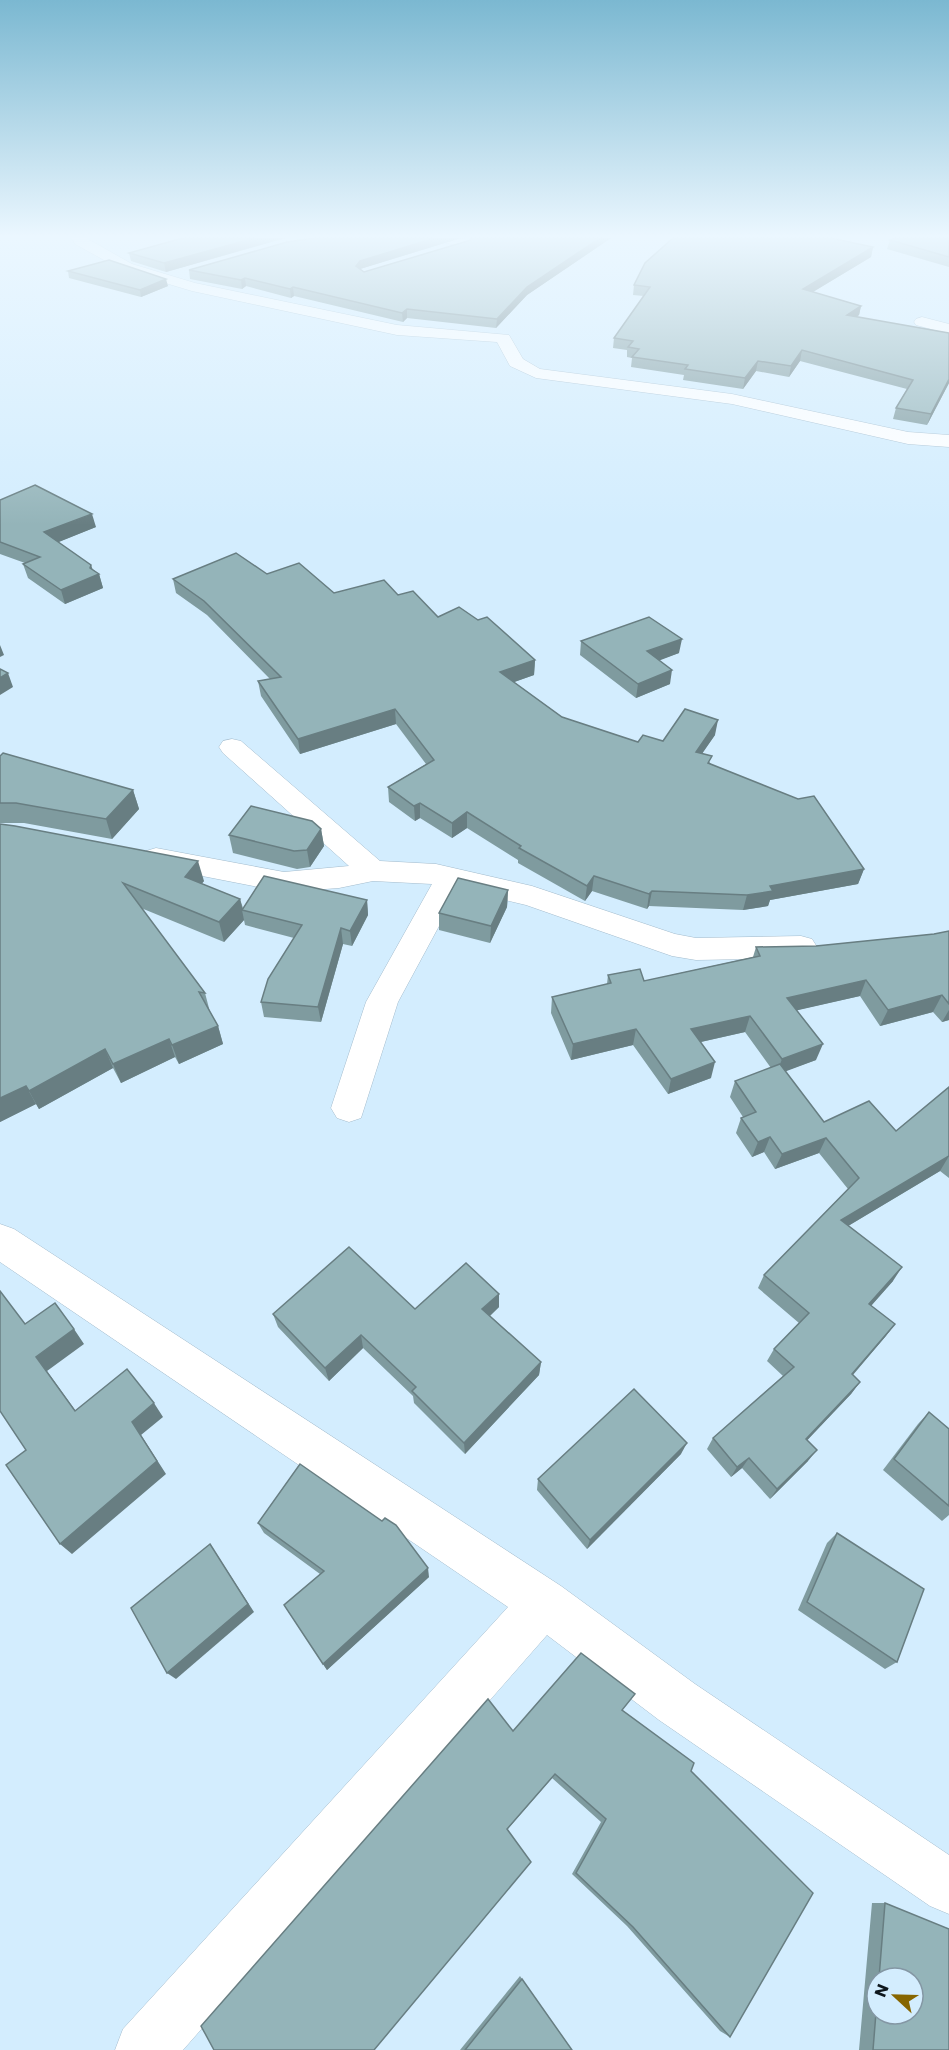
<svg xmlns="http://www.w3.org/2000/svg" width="949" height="2050" viewBox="0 0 949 2050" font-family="Poppins,sans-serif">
  <rect width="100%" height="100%" fill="#d3edfe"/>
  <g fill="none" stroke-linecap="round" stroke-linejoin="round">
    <g stroke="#a4bccd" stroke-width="1">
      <g id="minor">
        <polygon points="72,238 86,238 132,264 195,283 397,325 509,335 523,359 540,369 732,394 908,432 949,435 949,447 908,444 732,404 536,378 510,366 497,342 397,335 192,291 122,270 75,244"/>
        <polygon points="437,238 459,238 487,245 489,248 482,252 439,241"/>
        <polygon points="922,317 949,324 949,334 916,325 914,322 916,319"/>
        <polygon points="232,739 241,741 380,861 436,864 532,886 675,934 696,938 801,936 812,939 817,947 812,955 801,958 696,960 672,956 526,905 459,889 398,1002 361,1118 349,1122 337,1118 331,1108 366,1002 432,884 373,881 339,888 284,892 146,865 142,858 146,851 156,848 284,872 349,866 223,753 219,747 223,741"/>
        <polygon points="0,1224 14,1229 561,1586 695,1684 949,1855 949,1914 930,1906 659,1720 547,1635 183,2050 115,2050 123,2029 508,1607 0,1262"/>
      </g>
    </g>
    <use href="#minor" fill="#fff" fill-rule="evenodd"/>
  </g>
  <g fill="#7f9b9f" fill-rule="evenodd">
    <polygon points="183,238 286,238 166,272 131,261 129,253"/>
    <polygon points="461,238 360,269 364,272 471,240 471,238 468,238 611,238 527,295 496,328 407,318 403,322 294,296 291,298 246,286 242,289 190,279 189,270"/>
    <polygon points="949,238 949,267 887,249 890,240"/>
    <polygon points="873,247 871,257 813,292 861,306 859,315 856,317 949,333 949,383 927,425 893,419 896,408 907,389 800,361 789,377 756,371 743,389 683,380 684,375 631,367 632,358 627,357 627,350 613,348 614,338 644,296 633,295 634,285"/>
    <polygon points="68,271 168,286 141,297 69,278"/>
    <polygon points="0,500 96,527 58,542 99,574 103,588 65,604 28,578 23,564 25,563 0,554"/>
    <polygon points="267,574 334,593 398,595 438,617 535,660 534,675 514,682 562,717 638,742 663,741 715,735 702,753 711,764 864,869 858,884 770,900 768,906 743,910 649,906 647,909 592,891 585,901 518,863 518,860 467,828 452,838 420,818 415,821 389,802 388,787 426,764 396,724 300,754 261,696 258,681 270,679 207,615 176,593 173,579"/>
    <polygon points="581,641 679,653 659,660 670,684 636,698 580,655"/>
    <polygon points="0,756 133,790 139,809 112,839 24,823 0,823"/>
    <polygon points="0,824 204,881 201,884 240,899 243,908 367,900 368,915 352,946 343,944 321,1022 264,1017 261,1002 294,938 245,925 244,920 224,942 141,908 205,993 210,1012 218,1026 223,1044 179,1064 175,1057 121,1083 113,1068 39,1109 36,1104 0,1122"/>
    <polygon points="321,829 324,846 310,867 297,869 233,853 229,835"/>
    <polygon points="508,890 507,907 490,943 439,930 439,913"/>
    <polygon points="949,931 949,1020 942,1022 933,1012 880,1026 860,996 797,1010 816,1060 785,1071 824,1122 896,1131 949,1087 949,1178 940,1171 848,1226 893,1281 871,1306 895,1324 885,1337 853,1375 860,1382 851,1394 807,1440 808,1461 770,1499 742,1468 731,1477 707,1449 713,1438 783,1376 767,1361 774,1349 799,1323 758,1288 764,1275 848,1189 819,1153 775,1169 764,1152 752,1157 736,1133 741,1118 743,1117 730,1097 735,1081 771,1068 745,1032 701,1042 711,1078 668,1094 633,1045 571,1060 551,1013 552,997 607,984 608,975 644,981 753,957 756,947 816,946 934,934"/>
    <polygon points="499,1307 490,1316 541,1362 539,1375 465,1454 414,1403 413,1396 363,1348 329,1381 278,1327 273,1314"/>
    <polygon points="929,1412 949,1429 949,1515 942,1521 883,1470 918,1424"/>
    <polygon points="681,1454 587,1549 537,1490 538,1479"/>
    <polygon points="258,1523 429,1577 327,1670 284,1605 320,1574 264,1533"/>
    <polygon points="837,1533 897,1662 885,1669 798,1610 827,1543"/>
    <polygon points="622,1710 691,1771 730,2037 720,2031 627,1926 572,1874 601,1822 552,1778 507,1830 513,1731"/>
    <path d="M872 1903H885L949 2050H859ZM877 1978H913L877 2014Z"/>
    <polygon points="520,1976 572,2050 460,2050"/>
  </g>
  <g fill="#687e82">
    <polygon points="255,238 284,238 166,272 164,263"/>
    <polygon points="435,238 461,238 360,269 356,266 360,261"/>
    <polygon points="600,238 611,238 527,295 496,328 497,319 527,287"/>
    <polygon points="873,247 871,257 801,299 803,289"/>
    <polygon points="245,278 246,286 242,289 241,280"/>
    <polygon points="166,279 168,286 141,297 140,290"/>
    <polygon points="293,287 294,296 291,298 290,289"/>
    <polygon points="861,306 859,315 844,325 847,315"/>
    <polygon points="407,309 407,318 403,322 402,313"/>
    <polygon points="802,350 800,361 789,377 791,366"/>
    <polygon points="758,361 756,371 743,389 745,378"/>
    <polygon points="949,379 949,383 927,425 931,414"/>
    <polygon points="92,514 96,527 49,546 44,532"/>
    <polygon points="91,565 95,576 99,574 103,588 65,604 61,590 90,568"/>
    <polygon points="682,639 679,653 645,666 647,651"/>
    <polygon points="0,645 4,655 0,657"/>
    <polygon points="535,660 534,675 500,687 500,672"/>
    <polygon points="672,670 670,684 636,698 638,684"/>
    <polygon points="8,673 13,687 0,695 0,678"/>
    <polygon points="395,709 396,724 300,754 298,739"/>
    <polygon points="718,720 715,735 693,767 696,752"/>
    <polygon points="133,790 139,809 112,839 106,819"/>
    <polygon points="420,803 420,818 415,821 414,806"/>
    <polygon points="467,812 467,828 452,838 452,823"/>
    <polygon points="321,829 324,846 310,867 307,850"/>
    <polygon points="198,861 204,881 191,897 185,877"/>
    <polygon points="864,869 858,884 770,900 768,906 743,910 747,895 770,886"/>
    <polygon points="594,876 592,891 585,901 587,886"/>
    <polygon points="508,890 507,907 490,943 491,926"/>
    <polygon points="652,891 649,906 647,909 649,894"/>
    <polygon points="240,899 243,911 242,910 244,920 224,942 219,922"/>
    <polygon points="367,900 368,915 352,946 350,931"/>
    <polygon points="341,928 343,944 321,1022 318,1007"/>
    <polygon points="866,980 860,996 781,1014 787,998"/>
    <polygon points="942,995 933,1012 880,1026 888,1010"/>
    <polygon points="949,1010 949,1020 942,1022"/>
    <polygon points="750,1016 745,1032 687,1045 691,1029"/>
    <polygon points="218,1026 223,1044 179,1064 172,1045"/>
    <polygon points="636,1029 633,1045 571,1060 573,1044"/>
    <polygon points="169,1039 175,1057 121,1083 113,1064"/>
    <polygon points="823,1044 816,1060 776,1075 782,1059"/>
    <polygon points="105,1049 113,1068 39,1109 29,1091"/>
    <polygon points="715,1062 711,1078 668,1094 671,1079"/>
    <polygon points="26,1086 36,1104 0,1122 0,1098"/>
    <polygon points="770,1137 764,1152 752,1157 758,1142"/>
    <polygon points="826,1138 819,1153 775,1169 782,1154"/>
    <polygon points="949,1156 940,1171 833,1235 841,1220"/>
    <polygon points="902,1267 893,1281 861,1317 869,1304"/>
    <polygon points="499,1294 499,1307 482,1323 482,1309"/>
    <polygon points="895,1324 885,1337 843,1386 852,1374"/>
    <polygon points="74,1329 84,1344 47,1371 85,1424 75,1411 36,1357"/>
    <polygon points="361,1335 363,1348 329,1381 325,1368"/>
    <polygon points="541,1362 539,1375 465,1454 464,1443"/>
    <polygon points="860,1382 851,1394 798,1450 806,1439"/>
    <polygon points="154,1403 163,1417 141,1435 166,1474 72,1554 60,1544 132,1422"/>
    <polygon points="687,1443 681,1454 587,1549 590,1540"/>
    <polygon points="817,1450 808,1461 770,1499 777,1489"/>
    <polygon points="749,1458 742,1468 731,1477 737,1467"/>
    <polygon points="210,1544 254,1612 176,1679 167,1673"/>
    <polygon points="428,1568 429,1577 327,1670 323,1664"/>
  </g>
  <g fill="#94b4b9" stroke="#687e82" stroke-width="1.5">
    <polygon points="183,238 255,238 164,263 129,253"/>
    <polygon points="315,238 435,238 360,261 356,266 364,272 471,240 471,238 600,238 527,287 497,319 407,309 402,313 293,287 290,289 245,278 241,280 189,270 287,242"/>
    <polygon points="673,238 831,238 873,247 803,289 861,306 847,315 949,333 949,379 931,414 896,408 913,380 802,350 791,366 758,361 745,378 685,369 688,365 632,357 639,349 628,347 633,341 614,338 650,287 634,285 645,263"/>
    <polygon points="896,238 949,238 949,257 890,240"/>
    <polygon points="109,260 166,279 140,290 68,271"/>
    <polygon points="35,485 92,514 44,532 91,565 90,568 99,574 61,590 23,564 40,557 0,542 0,500"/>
    <polygon points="236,553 267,574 299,563 334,593 384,580 398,595 413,591 438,617 459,607 478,620 487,617 535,660 500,672 562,717 638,742 643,735 663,741 685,709 718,720 696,752 712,756 708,763 798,799 814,796 864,869 770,886 773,891 747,895 652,891 649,894 594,876 587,886 519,848 521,846 467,812 452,823 420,803 414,806 388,787 434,760 395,709 298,739 258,681 281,677 204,601 173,579"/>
    <polygon points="649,617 682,639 647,651 672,670 638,684 581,641"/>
    <polygon points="0,669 8,673 0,678"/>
    <polygon points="3,753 133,790 106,819 16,803 0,803 0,756"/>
    <polygon points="251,806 312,821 321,829 307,850 294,851 229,835"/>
    <polygon points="0,824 15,826 198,861 185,877 240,899 219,922 123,883 205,993 199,992 218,1026 172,1045 169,1039 113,1064 105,1049 29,1091 26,1086 0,1098"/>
    <polygon points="264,876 367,900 350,931 341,928 318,1007 261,1002 268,979 302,925 242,910"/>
    <polygon points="458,878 508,890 491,926 439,913"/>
    <polygon points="949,931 949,1004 942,995 888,1010 866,980 787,998 823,1044 782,1059 750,1016 691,1029 715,1062 671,1079 636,1029 573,1044 552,997 611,983 608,975 640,969 644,981 760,956 756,947 816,946 934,934"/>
    <polygon points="780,1064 824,1122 869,1101 896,1131 949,1087 949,1156 841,1220 902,1267 869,1304 895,1324 852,1374 860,1382 806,1439 817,1450 777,1489 749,1458 737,1467 713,1438 794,1367 774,1349 809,1313 764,1275 859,1178 826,1138 782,1154 770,1137 758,1142 741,1118 756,1112 735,1081"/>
    <polygon points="349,1247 415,1309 466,1263 499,1294 482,1309 541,1362 464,1443 412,1391 416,1387 361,1335 325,1368 273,1314"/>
    <polygon points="0,1291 25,1324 55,1303 74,1329 36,1357 75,1411 127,1369 154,1403 132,1422 157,1461 60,1544 6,1465 26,1450 0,1411"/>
    <polygon points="634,1389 687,1443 590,1540 538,1479"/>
    <polygon points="929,1412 949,1429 949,1506 894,1459"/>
    <polygon points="300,1464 382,1521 385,1518 396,1525 428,1568 323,1664 284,1605 324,1571 258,1523"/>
    <polygon points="837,1533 924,1589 897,1662 807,1602"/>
    <polygon points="210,1544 248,1604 167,1673 131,1608"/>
    <polygon points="581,1653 635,1694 622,1710 694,1763 691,1771 813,1893 730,2037 633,1927 576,1873 606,1819 555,1774 507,1829 531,1862 374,2050 214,2050 201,2026 488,1699 513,1731"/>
    <polygon points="885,1903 949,1929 949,2050 873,2050 877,2000 877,2014 913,2014 913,1978 879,1978"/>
    <polygon points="522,1979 572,2050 465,2050"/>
  </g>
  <linearGradient id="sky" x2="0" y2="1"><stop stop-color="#7bb8d1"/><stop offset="0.45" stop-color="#ebf7ff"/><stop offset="1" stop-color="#ebf7ff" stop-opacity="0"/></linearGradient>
  <rect width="949" height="525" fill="url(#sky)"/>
  <g transform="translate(895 1996) rotate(292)"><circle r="28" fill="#d3edfe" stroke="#8497a4" stroke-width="1.5"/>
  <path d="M0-4.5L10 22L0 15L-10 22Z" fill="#876600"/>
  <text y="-9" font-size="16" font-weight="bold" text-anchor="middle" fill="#0e171d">N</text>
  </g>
</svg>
